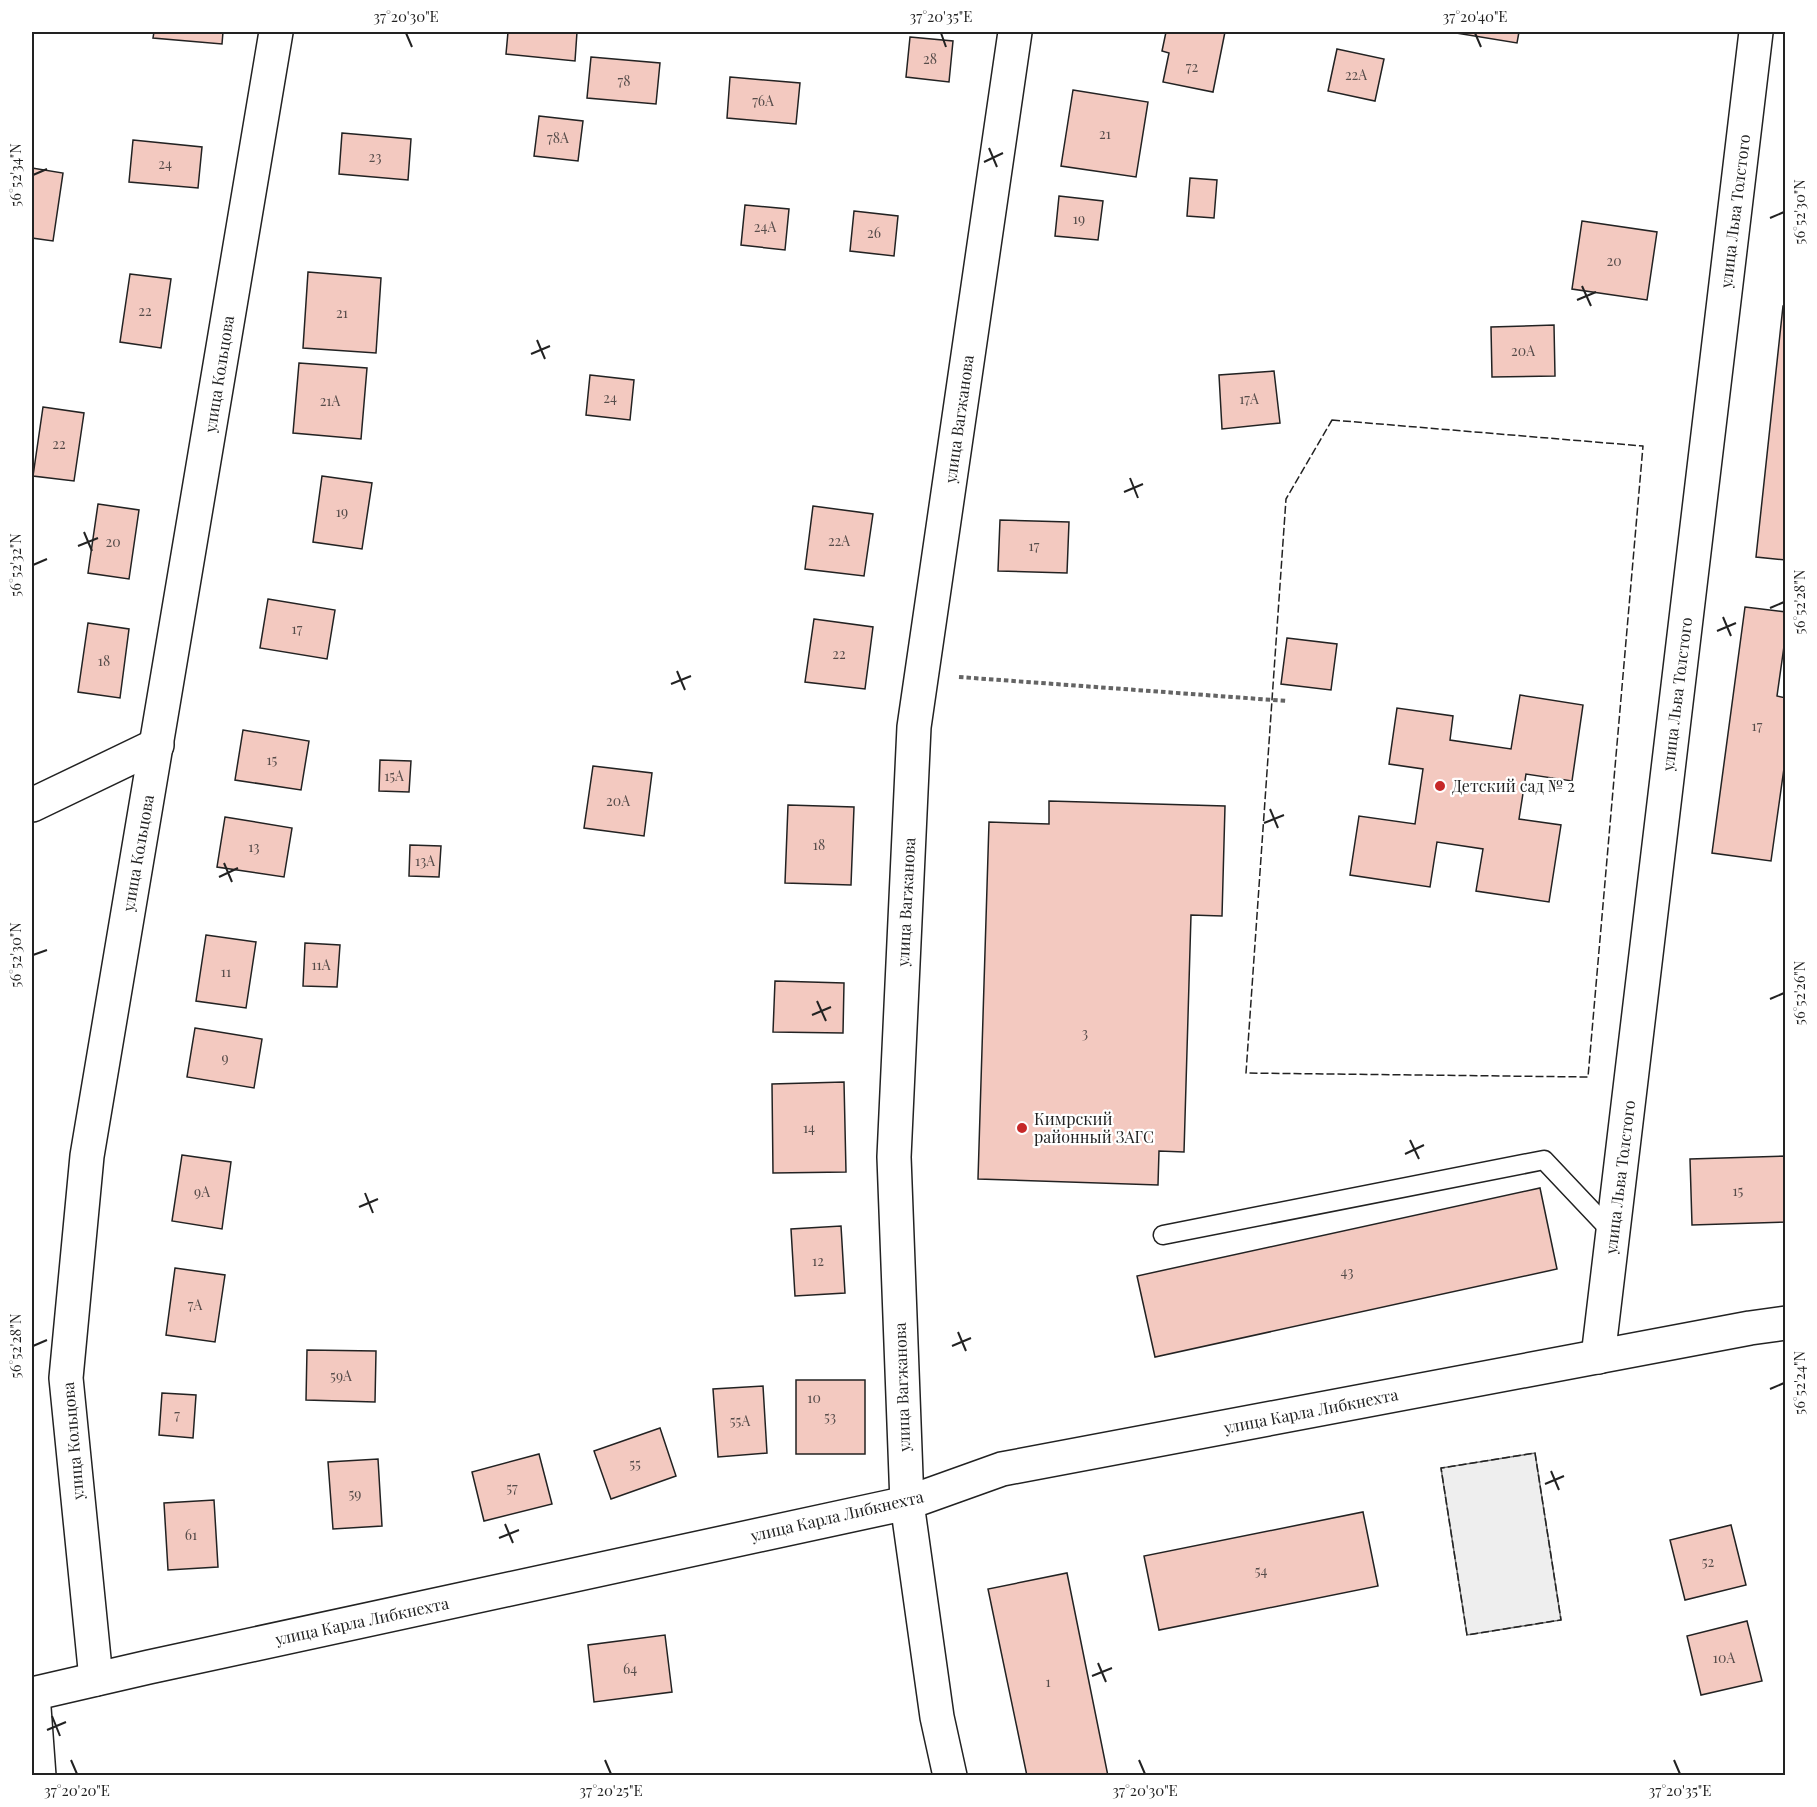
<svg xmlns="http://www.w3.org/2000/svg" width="1817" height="1807" viewBox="0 0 1817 1807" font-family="'Playfair Display',serif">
  <rect width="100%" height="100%" fill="#fff"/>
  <polygon fill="#eee" stroke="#6f6f6f" stroke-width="1.5" points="1535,1453 1561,1620 1467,1635 1441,1468"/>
  <g fill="#f3c9c0" stroke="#222" stroke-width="1.5">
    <polygon points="154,32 223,32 222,44 153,38"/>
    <polygon points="508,32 577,32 575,61 506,54"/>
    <polygon points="1166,32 1225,32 1213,92 1163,82 1169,53 1162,51"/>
    <polygon points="1450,32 1519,32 1517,43"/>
    <polygon points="910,37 953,41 949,82 906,77"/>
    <polygon points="1337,49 1384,59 1375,101 1328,91"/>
    <polygon points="591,57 660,63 656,104 587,98"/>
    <polygon points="730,77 800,83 796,124 727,118"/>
    <polygon points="1073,90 1148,102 1136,177 1061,166"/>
    <polygon points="539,116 583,121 578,161 534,156"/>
    <polygon points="342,133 411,139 408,180 339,174"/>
    <polygon points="133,140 202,147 198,188 129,182"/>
    <polygon points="32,168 63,173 53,241 32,238"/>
    <polygon points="1190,178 1217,180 1214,218 1187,216"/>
    <polygon points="1059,196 1103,201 1098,240 1055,236"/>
    <polygon points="745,205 789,209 785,250 741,245"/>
    <polygon points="854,211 898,216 894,256 850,251"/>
    <polygon points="1582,221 1657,232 1647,300 1572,289"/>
    <polygon points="308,272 381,278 376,353 303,348"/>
    <polygon points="130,274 171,279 161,348 120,342"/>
    <polygon points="1783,306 1786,306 1786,560 1756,557"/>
    <polygon points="1554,325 1555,376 1492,377 1491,327"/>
    <polygon points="299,363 367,368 361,439 293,433"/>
    <polygon points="1274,371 1280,423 1222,429 1219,375"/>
    <polygon points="590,375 634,380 630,420 586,415"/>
    <polygon points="43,407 84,413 74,481 33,476"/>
    <polygon points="322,476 372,483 362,549 313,542"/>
    <polygon points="98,504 139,510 129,579 88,573"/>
    <polygon points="813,506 873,514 864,576 805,569"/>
    <polygon points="1000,520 1069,522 1067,573 998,571"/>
    <polygon points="268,599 335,610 327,659 260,648"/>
    <polygon points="1745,607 1786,612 1786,632 1777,696 1786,698 1786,754 1771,861 1712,853"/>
    <polygon points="814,619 873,627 865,689 805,682"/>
    <polygon points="88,623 129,629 120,698 78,692"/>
    <polygon points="1287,638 1337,644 1331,690 1281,684"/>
    <polygon points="1520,695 1583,705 1572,781 1526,774 1519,819 1561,825 1549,902 1476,891 1483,849 1437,842 1430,887 1350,875 1359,816 1415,824 1423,769 1389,764 1397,708 1453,716 1450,740 1511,749"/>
    <polygon points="243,730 309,741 301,790 235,780"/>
    <polygon points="380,760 411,761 409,792 379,791"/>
    <polygon points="593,766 652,773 644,836 584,828"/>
    <polygon points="1049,801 1225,806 1222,916 1191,915 1184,1152 1159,1151 1158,1185 978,1179 989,822 1049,824"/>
    <polygon points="788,805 854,807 851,885 785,883"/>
    <polygon points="225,817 292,828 284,877 217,867"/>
    <polygon points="410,845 441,846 439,877 409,876"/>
    <polygon points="206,935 256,942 246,1008 196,1001"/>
    <polygon points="305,943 340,945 337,987 303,986"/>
    <polygon points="775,981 844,983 843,1033 773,1032"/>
    <polygon points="195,1028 262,1039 254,1088 187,1077"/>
    <polygon points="844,1082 846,1172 773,1173 772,1084"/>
    <polygon points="182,1155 231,1162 222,1229 172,1221"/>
    <polygon points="1786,1156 1786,1222 1692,1225 1690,1159"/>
    <polygon points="1540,1188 1557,1269 1155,1357 1137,1276"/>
    <polygon points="841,1226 845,1293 795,1296 791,1229"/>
    <polygon points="175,1268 225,1275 215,1342 166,1335"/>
    <polygon points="307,1350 376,1351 375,1402 306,1400"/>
    <rect x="796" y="1380" width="69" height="74"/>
    <polygon points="763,1386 767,1453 718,1457 713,1389"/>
    <polygon points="162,1393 196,1395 193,1438 159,1435"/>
    <polygon points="660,1428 676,1476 611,1499 594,1451"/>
    <polygon points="539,1454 552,1504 484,1521 472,1472"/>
    <polygon points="378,1459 382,1526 333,1529 328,1462"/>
    <polygon points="214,1500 218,1567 168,1570 164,1503"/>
    <polygon points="1363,1512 1378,1586 1159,1630 1144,1556"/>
    <polygon points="1731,1525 1746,1585 1685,1600 1670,1540"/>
    <polygon points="1067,1573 1108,1776 1027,1776 988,1589"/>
    <polygon points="1747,1621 1762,1681 1701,1695 1687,1636"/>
    <polygon points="665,1635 672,1692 594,1702 588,1645"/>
  </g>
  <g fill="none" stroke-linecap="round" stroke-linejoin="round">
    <g stroke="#222" stroke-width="21">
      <polyline id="service" points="1163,1235 1544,1160 1613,1233"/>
    </g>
    <g stroke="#222" stroke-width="36">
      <g id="minor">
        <polyline points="32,805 157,745"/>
        <polyline points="1598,1357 1756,32"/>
        <polyline points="96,1679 66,1378 87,1156 276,32"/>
        <polyline points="33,1694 39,1776"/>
        <polyline points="950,1776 937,1717 907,1503 1002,1469 1750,1328 1786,1323"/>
      </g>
    </g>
    <g stroke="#222" stroke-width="36">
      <polyline id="tertiary" points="32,1694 149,1667 907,1503 894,1157 914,727 1015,32"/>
    </g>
    <polyline stroke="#646464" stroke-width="4" stroke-dasharray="4.5 3" stroke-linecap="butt" points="959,677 1287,701"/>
    <use href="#service" stroke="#fff" stroke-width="18"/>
    <use href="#minor" stroke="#fff" stroke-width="33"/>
    <use href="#tertiary" stroke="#fff" stroke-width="33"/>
    <g stroke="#222" stroke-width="1.5" stroke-dasharray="8 3" stroke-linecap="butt">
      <polygon points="1332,420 1643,446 1588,1077 1246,1073 1286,499"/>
      <polygon points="1535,1453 1561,1620 1467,1635 1441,1468"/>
    </g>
  </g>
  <path fill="none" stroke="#222" stroke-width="2" d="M406 33 412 47M941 33 946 47M1475 33 1481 47M989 148 997 167M984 162 1003 153M33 175 47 169M1770 218 1784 212M1582 286 1591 306M1577 300 1596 292M537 340 545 359M531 354 550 346M1130 478 1138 498M1124 492 1143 484M84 532 92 551M78 546 98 538M33 565 47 559M1770 608 1784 602M1723 617 1731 636M1717 631 1736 623M677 671 685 690M671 684 691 676M1270 809 1278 828M1264 823 1284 815M224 863 232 882M219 877 238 868M33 955 47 950M1770 999 1784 993M817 1001 826 1021M812 1015 831 1007M1410 1140 1419 1159M1405 1154 1424 1145M365 1193 373 1213M359 1207 378 1199M958 1332 966 1351M33 1346 47 1340M952 1346 971 1338M1770 1389 1784 1383M1551 1471 1559 1490M1545 1484 1564 1476M505 1524 513 1543M499 1538 519 1530M1098 1663 1106 1682M1092 1676 1112 1668M52 1716 60 1736M47 1730 66 1722M71 1760 77 1774M605 1760 611 1774M1139 1760 1145 1774M1674 1760 1680 1774"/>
  <g fill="#c62828" stroke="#fff" stroke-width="2">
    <circle cx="1440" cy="786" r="6"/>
    <circle cx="1022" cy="1128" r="6"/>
  </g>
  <g text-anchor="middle" stroke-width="4.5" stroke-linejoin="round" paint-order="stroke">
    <g font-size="14" fill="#564c4a">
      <text x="930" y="64">28</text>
      <text x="1192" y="72">72</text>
      <text x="1356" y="80">22А</text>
      <text x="624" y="86">78</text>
      <text x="763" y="106">76А</text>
      <text x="1105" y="139">21</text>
      <text x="558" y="143">78А</text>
      <text x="375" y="162">23</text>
      <text x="165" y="169">24</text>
      <text x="1079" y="224">19</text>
      <text x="765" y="232">24А</text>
      <text x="874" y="238">26</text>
      <text x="1614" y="266">20</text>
      <text x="145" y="316">22</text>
      <text x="342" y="318">21</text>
      <text x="1523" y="356">20А</text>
      <text x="610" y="403">24</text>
      <text x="1249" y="404">17А</text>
      <text x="330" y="406">21А</text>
      <text x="59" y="449">22</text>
      <text x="342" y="517">19</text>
      <text x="839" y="546">22А</text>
      <text x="113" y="547">20</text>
      <text x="1034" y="551">17</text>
      <text x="297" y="634">17</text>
      <text x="839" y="659">22</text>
      <text x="104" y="666">18</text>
      <text x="1757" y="731">17</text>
      <text x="272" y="765">15</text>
      <text x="394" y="781">15А</text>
      <text x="618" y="806">20А</text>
      <text x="819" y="850">18</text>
      <text x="254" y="852">13</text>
      <text x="425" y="866">13А</text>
      <text x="321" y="970">11А</text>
      <text x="226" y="977">11</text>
      <text x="1085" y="1038">3</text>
      <text x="225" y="1063">9</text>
      <text x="809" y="1133">14</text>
      <text x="1738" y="1196">15</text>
      <text x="202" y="1197">9А</text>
      <text x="818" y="1266">12</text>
      <text x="1347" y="1277">43</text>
      <text x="195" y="1310">7А</text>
      <text x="341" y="1381">59А</text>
      <text x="814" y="1403">10</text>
      <text x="177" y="1420">7</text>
      <text x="830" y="1422">53</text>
      <text x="740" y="1426">55А</text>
      <text x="635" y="1469">55</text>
      <text x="512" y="1493">57</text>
      <text x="355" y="1499">59</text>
      <text x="191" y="1540">61</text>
      <text x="1708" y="1567">52</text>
      <text x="1261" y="1576">54</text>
      <text x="1724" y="1663">10А</text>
      <text x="630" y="1674">64</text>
      <text x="1048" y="1687">1</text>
    </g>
    <g font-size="16" fill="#222" stroke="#fff">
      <text transform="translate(1735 211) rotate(-83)" y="6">улица Льва Толстого</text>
      <text transform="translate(219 374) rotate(-81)" y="6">улица Кольцова</text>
      <text transform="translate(959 419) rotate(-82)" y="6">улица Вагжанова</text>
      <text transform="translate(1677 694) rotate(-83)" y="6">улица Льва Толстого</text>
      <text transform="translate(138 853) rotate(-80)" y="6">улица Кольцова</text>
      <text transform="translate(906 902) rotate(-87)" y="6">улица Вагжанова</text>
      <text transform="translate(1620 1177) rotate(-83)" y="6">улица Льва Толстого</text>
      <text transform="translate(902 1387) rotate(-92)" y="6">улица Вагжанова</text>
      <text transform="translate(1311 1411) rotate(-11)" y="6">улица Карла Либкнехта</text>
      <text transform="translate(73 1441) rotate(-95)" y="6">улица Кольцова</text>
      <text transform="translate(837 1516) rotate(-13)" y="6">улица Карла Либкнехта</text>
      <text transform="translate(362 1621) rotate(-12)" y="6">улица Карла Либкнехта</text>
    </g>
    <g font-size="16" fill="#222" stroke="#fff" text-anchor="start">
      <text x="1452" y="792">Детский сад № 2</text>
      <text x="1034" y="1125">Кимрский<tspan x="1034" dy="18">районный ЗАГС</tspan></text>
    </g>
  </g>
  <rect width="1817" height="1807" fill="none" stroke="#ffffff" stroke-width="66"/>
  <rect x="33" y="33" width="1751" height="1741" fill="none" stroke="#222" stroke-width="2"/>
  <g font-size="15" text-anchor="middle" fill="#222">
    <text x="406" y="22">37°20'30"E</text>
    <text x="941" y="22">37°20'35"E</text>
    <text x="1475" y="22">37°20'40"E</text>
    <text transform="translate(16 175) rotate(-90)" y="5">56°52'34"N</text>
    <text transform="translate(1800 212) rotate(-90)" y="5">56°52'30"N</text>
    <text transform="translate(16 565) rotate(-90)" y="5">56°52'32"N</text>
    <text transform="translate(1800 602) rotate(-90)" y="5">56°52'28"N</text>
    <text transform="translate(16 955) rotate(-90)" y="5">56°52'30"N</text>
    <text transform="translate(1800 993) rotate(-90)" y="5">56°52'26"N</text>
    <text transform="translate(16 1346) rotate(-90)" y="5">56°52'28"N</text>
    <text transform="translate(1800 1383) rotate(-90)" y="5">56°52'24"N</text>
    <text x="77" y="1796">37°20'20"E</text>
    <text x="611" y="1796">37°20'25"E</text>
    <text x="1145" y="1796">37°20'30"E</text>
    <text x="1680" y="1796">37°20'35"E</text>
  </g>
</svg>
